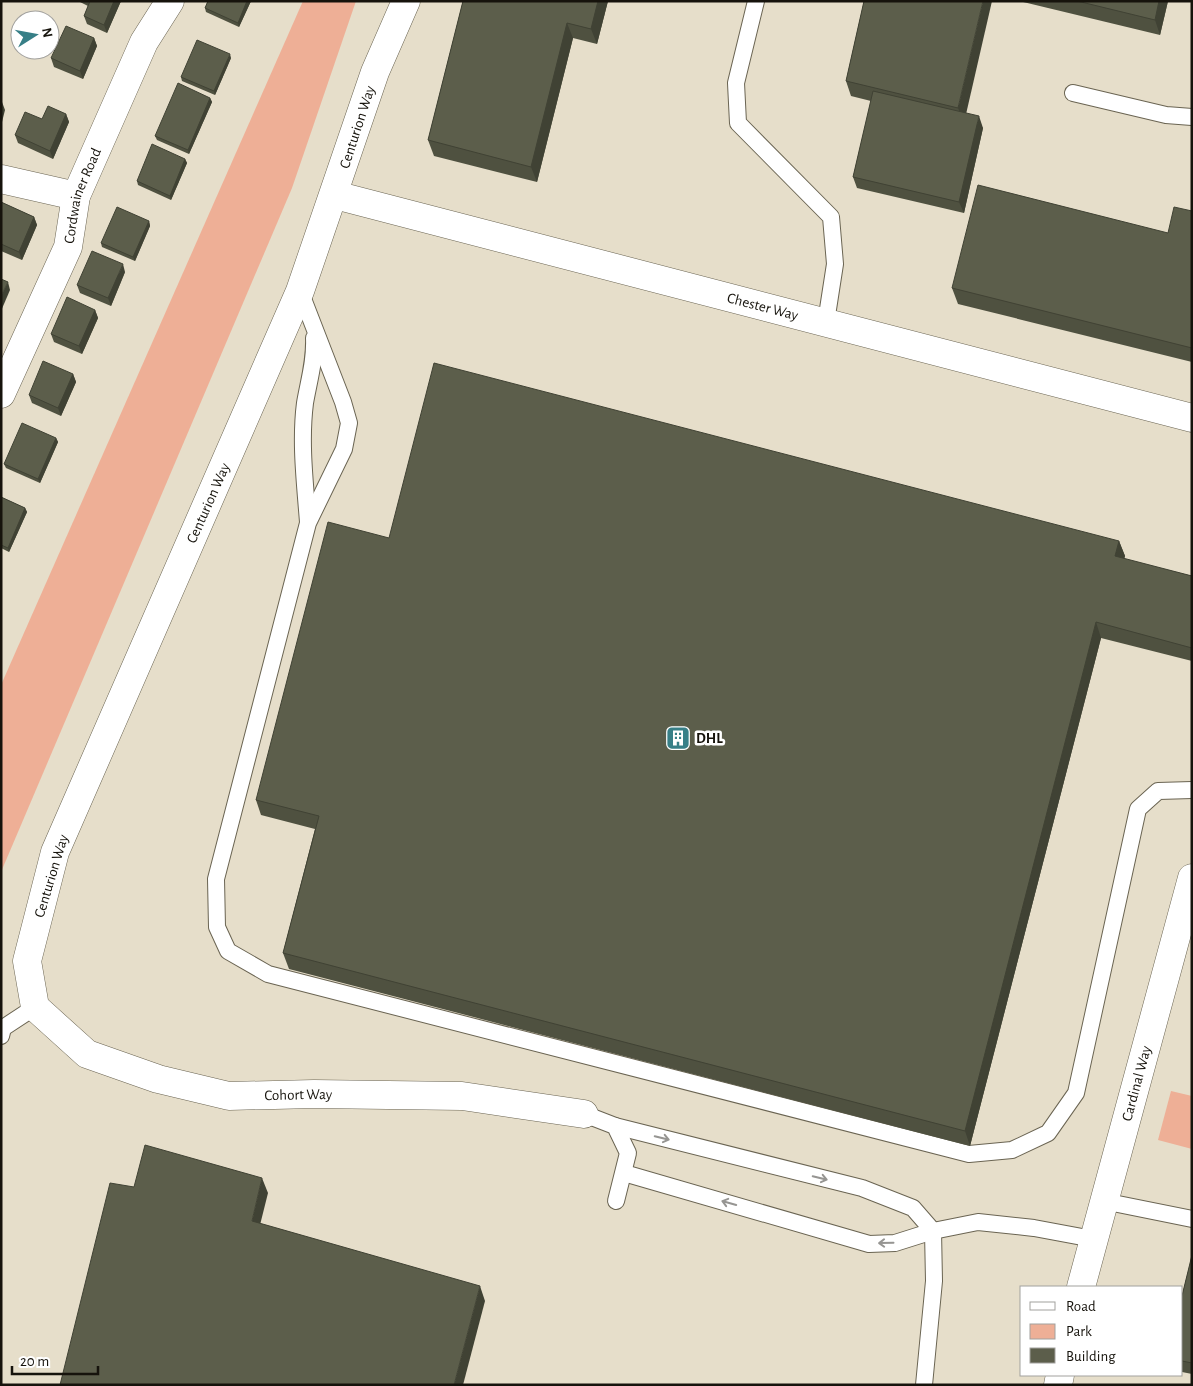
<svg xmlns="http://www.w3.org/2000/svg" width="1193" height="1386" viewBox="0 0 1193 1386" font-family="'Alegreya Sans',sans-serif">
  <rect width="100%" height="100%" fill="#e6deca"/>
  <g fill="#eeaf96">
    <polygon points="303,1 356,1 292,188 1,872 1,685"/>
    <polygon points="1171,1091 1192,1096 1192,1149 1158,1140"/>
  </g>
  <g fill="none" stroke-linecap="round" stroke-linejoin="round">
    <g stroke="#6a6452" stroke-width="18">
      <g id="lane">
        <polyline points="756,1 736,83 738,123 831,217 835,264 826,322"/>
        <polyline points="1073,93 1166,115 1192,117"/>
        <polyline points="300,291 343,402 349,423 344,449 308,523 216,879 217,927 228,951 268,974 969,1154 1012,1150 1048,1133 1076,1093 1138,809 1158,791 1192,790"/>
        <path d="M308 522C305 483 300 442 305 403 309 380 315 361 314 338"/>
        <polyline points="1,1036 3,1028 35,1007"/>
        <polyline points="584,1114 615,1126 628,1153 616,1201"/>
        <polyline points="615,1126 862,1188 913,1208 933,1231 934,1281 924,1385"/>
        <polyline points="624,1173 869,1244 895,1243 933,1231 978,1222 1034,1228 1093,1239"/>
        <polyline points="1103,1201 1192,1219"/>
      </g>
    </g>
    <g stroke="#6a6452" stroke-width="29">
      <g id="street">
        <path id="s1" d="M406 1 375 72 300 291 55 852 27 961 35 1007 87 1054 158 1079 229 1096 314 1094 462 1096 584 1114"/>
        <polyline points="1,179 76,196"/>
        <path id="s2" d="M335 195 1192 418"/>
        <path id="s3" d="M1 394 68 247 76 196 144 42 170 1"/>
        <path id="s4" d="M1081 1287 1192 878"/>
        <polyline points="1058,1385 1060,1375"/>
      </g>
    </g>
    <use href="#lane" stroke="#fff" stroke-width="16"/>
    <use href="#street" stroke="#fff" stroke-width="28"/>
  </g>
  <g fill="#4f5140">
    <polygon points="78,1 121,1 107,33 87,24 84,16 88,6"/>
    <polygon points="208,1 251,1 239,27 206,12 205,8"/>
    <polygon points="463,1 608,1 597,44 573,38 537,182 434,156 428,140"/>
    <polygon points="864,1 966,113 983,128 964,213 857,188 853,177 871,101 851,96 846,81"/>
    <polygon points="1019,1 1168,1 1160,35"/>
    <polygon points="94,38 97,46 83,79 54,67 51,58"/>
    <polygon points="231,58 215,95 182,81 181,77"/>
    <polygon points="210,98 212,102 189,154 157,140 155,136"/>
    <polygon points="66,114 69,122 53,159 18,143 15,135 42,119"/>
    <polygon points="185,159 187,163 171,200 138,185 137,181"/>
    <polygon points="1,202 34,217 37,225 22,260 1,251"/>
    <polygon points="1192,211 1192,362 958,304 952,288 1168,233"/>
    <polygon points="149,221 150,226 135,261 102,247 101,243"/>
    <polygon points="125,272 111,306 80,293 77,285"/>
    <polygon points="95,310 98,318 82,354 54,342 51,334"/>
    <polygon points="73,374 76,382 61,416 32,403 29,395"/>
    <polygon points="56,438 58,442 40,483 6,468 4,464"/>
    <polygon points="1,497 25,508 27,512 9,552 1,548"/>
    <polygon points="389,538 1119,541 1125,556 1124,559 1192,576 1192,661 1101,638 970,1146 289,969 283,953 315,829 261,815 256,800"/>
    <polygon points="1192,1255 1192,1374 1182,1372 1182,1296"/>
  </g>
  <g fill="#404234">
    <polygon points="114,1 121,1 107,33 104,25"/>
    <polygon points="247,1 251,1 239,27 238,23"/>
    <polygon points="598,1 608,1 597,44 591,29"/>
    <polygon points="983,1 992,1 964,123 958,108"/>
    <polygon points="1159,1 1168,1 1160,35 1155,20"/>
    <polygon points="567,23 573,38 537,182 531,167"/>
    <polygon points="94,38 97,46 83,79 80,71"/>
    <polygon points="230,54 231,58 215,95 214,91"/>
    <polygon points="210,98 212,102 189,154 188,150"/>
    <polygon points="2,102 5,110 1,126 1,104"/>
    <polygon points="66,114 69,122 53,159 50,151"/>
    <polygon points="979,116 983,128 964,213 959,202"/>
    <polygon points="185,159 187,163 171,200 170,196"/>
    <polygon points="34,217 37,225 22,260 19,252"/>
    <polygon points="149,221 150,226 135,261 133,257"/>
    <polygon points="123,264 125,272 111,306 108,298"/>
    <polygon points="8,282 10,290 1,311 1,296"/>
    <polygon points="95,310 98,318 82,354 79,346"/>
    <polygon points="73,374 76,382 61,416 58,408"/>
    <polygon points="56,438 58,442 40,483 38,479"/>
    <polygon points="25,508 27,512 9,552 8,548"/>
    <polygon points="1119,541 1125,556 1120,572 1115,556"/>
    <polygon points="1096,622 1101,638 970,1146 965,1131"/>
    <polygon points="262,1178 268,1193 257,1237 252,1221"/>
    <polygon points="480,1286 485,1301 463,1385 454,1385"/>
  </g>
  <g fill="#5c5e4b" stroke="#404234">
    <polygon points="90,1 114,1 104,25 84,16"/>
    <polygon points="208,1 247,1 238,23 205,8"/>
    <polygon points="463,1 598,1 591,29 567,23 531,167 428,140"/>
    <polygon points="864,1 983,1 958,108 846,81"/>
    <polygon points="1077,1 1159,1 1155,20"/>
    <polygon points="66,26 94,38 80,71 51,58"/>
    <polygon points="197,40 230,54 214,91 181,77"/>
    <polygon points="178,83 210,98 188,150 155,136"/>
    <polygon points="873,91 979,116 959,202 853,177"/>
    <polygon points="48,106 66,114 50,151 15,135 25,112 42,119"/>
    <polygon points="152,144 185,159 170,196 137,181"/>
    <polygon points="978,185 1168,233 1174,207 1192,211 1192,348 952,288"/>
    <polygon points="1,202 34,217 19,252 1,244"/>
    <polygon points="117,207 149,221 133,257 101,243"/>
    <polygon points="92,251 123,264 108,298 77,285"/>
    <polygon points="1,279 8,282 1,296"/>
    <polygon points="67,297 95,310 79,346 51,334"/>
    <polygon points="43,361 73,374 58,408 29,395"/>
    <polygon points="434,363 1119,541 1115,556 1192,576 1192,648 1096,622 965,1131 283,953 319,816 256,800 328,522 389,538"/>
    <polygon points="22,423 56,438 38,479 4,464"/>
    <polygon points="1,497 25,508 8,548 1,545"/>
    <polygon points="145,1145 262,1178 252,1221 480,1286 454,1385 60,1385 110,1183 134,1187"/>
    <polygon points="1192,1255 1192,1363 1182,1361 1182,1296"/>
  </g>
  <defs><path id="oneway-shaft" d="M-6 0H5M1.5-3L5.5 0L1.5 3" fill="none" stroke-width="1.6" stroke-linecap="round" stroke-linejoin="round" transform="scale(1.25)"/></defs>
  <g stroke="#969592">
    <use href="#oneway-shaft" transform="translate(662 1138) rotate(14)"/>
    <use href="#oneway-shaft" transform="translate(820 1178) rotate(14)"/>
    <use href="#oneway-shaft" transform="translate(729 1203) rotate(-164)"/>
    <use href="#oneway-shaft" transform="translate(886 1243) rotate(179)"/>
  </g>
  <defs>
    <g id="building-square" transform="scale(1.25)"><rect x="-9" y="-9" width="18" height="18" rx="4" fill="#377f87" stroke="#fff"/><path d="M-4-6H4V6H1V3H-1V6H-4ZM-2.5-4.3h1.7v1.8h-1.7ZM.8-4.3h1.7v1.8H.8ZM-2.5-1h1.7V.8h-1.7ZM.8-1h1.7V.8H.8Z" fill="#fff"/></g>
  </defs>
  <g fill-rule="evenodd">
    <use href="#building-square" x="678" y="738"/>
  </g>
  <g text-anchor="middle" stroke-width="5" stroke-linejoin="round" paint-order="stroke">
    <g font-size="15" fill="#16130c" stroke="#fff">
      <text transform="translate(357 127) rotate(-72)" y="5">Centurion Way</text>
      <text dy="5" stroke="none"><textPath href="#s3" startOffset="215">Cordwainer Road</textPath></text>
      <text dy="5" stroke="none"><textPath href="#s2" startOffset="442">Chester Way</textPath></text>
      <text transform="translate(208 503) rotate(-66)" y="5">Centurion Way</text>
      <text transform="translate(51 876) rotate(-73)" y="5">Centurion Way</text>
      <text dy="5" stroke="none"><textPath href="#s4" startOffset="211">Cardinal Way</textPath></text>
      <text dy="5" stroke="none"><textPath href="#s1" startOffset="1368">Cohort Way</textPath></text>
    </g>
    <g font-size="15" font-weight="bold" fill="#16130c" stroke="#fff" text-anchor="start">
      <text x="696" y="743">DHL</text>
    </g>
  </g>
  <rect width="1193" height="1386" fill="none" stroke="#16130c" stroke-width="5"/>
  <rect x="1020" y="1286" width="162" height="90" fill="#ffffff" stroke="#a2a19e"/>
  <rect x="1030" y="1302" width="25" height="8" fill="#ffffff" stroke="#a2a19e"/>
  <text x="1066" y="1311" font-size="15" fill="#16130c">Road</text>
  <rect x="1030" y="1324" width="25" height="15" fill="#eeaf96" stroke="#a2a19e"/>
  <text x="1066" y="1336" font-size="15" fill="#16130c">Park</text>
  <rect x="1030" y="1348" width="25" height="15" fill="#5c5e4b" stroke="#a2a19e"/>
  <text x="1066" y="1361" font-size="15" fill="#16130c">Building</text>
  <g transform="translate(35 35) rotate(79)"><circle r="24" fill="#ffffff" stroke="#a2a19e"/>
  <path d="M0-4L9 19L0 12L-9 19Z" fill="#377f87"/>
  <text y="-8" font-size="14" font-weight="bold" text-anchor="middle" fill="#16130c">N</text>
  </g>
  <path d="M12 1366v8h86v-8" fill="none" stroke="#16130c" stroke-width="2.5"/>
  <text x="20" y="1366" font-size="15" fill="#16130c" stroke="#ffffff" stroke-width="4" paint-order="stroke">20 m</text>
</svg>
